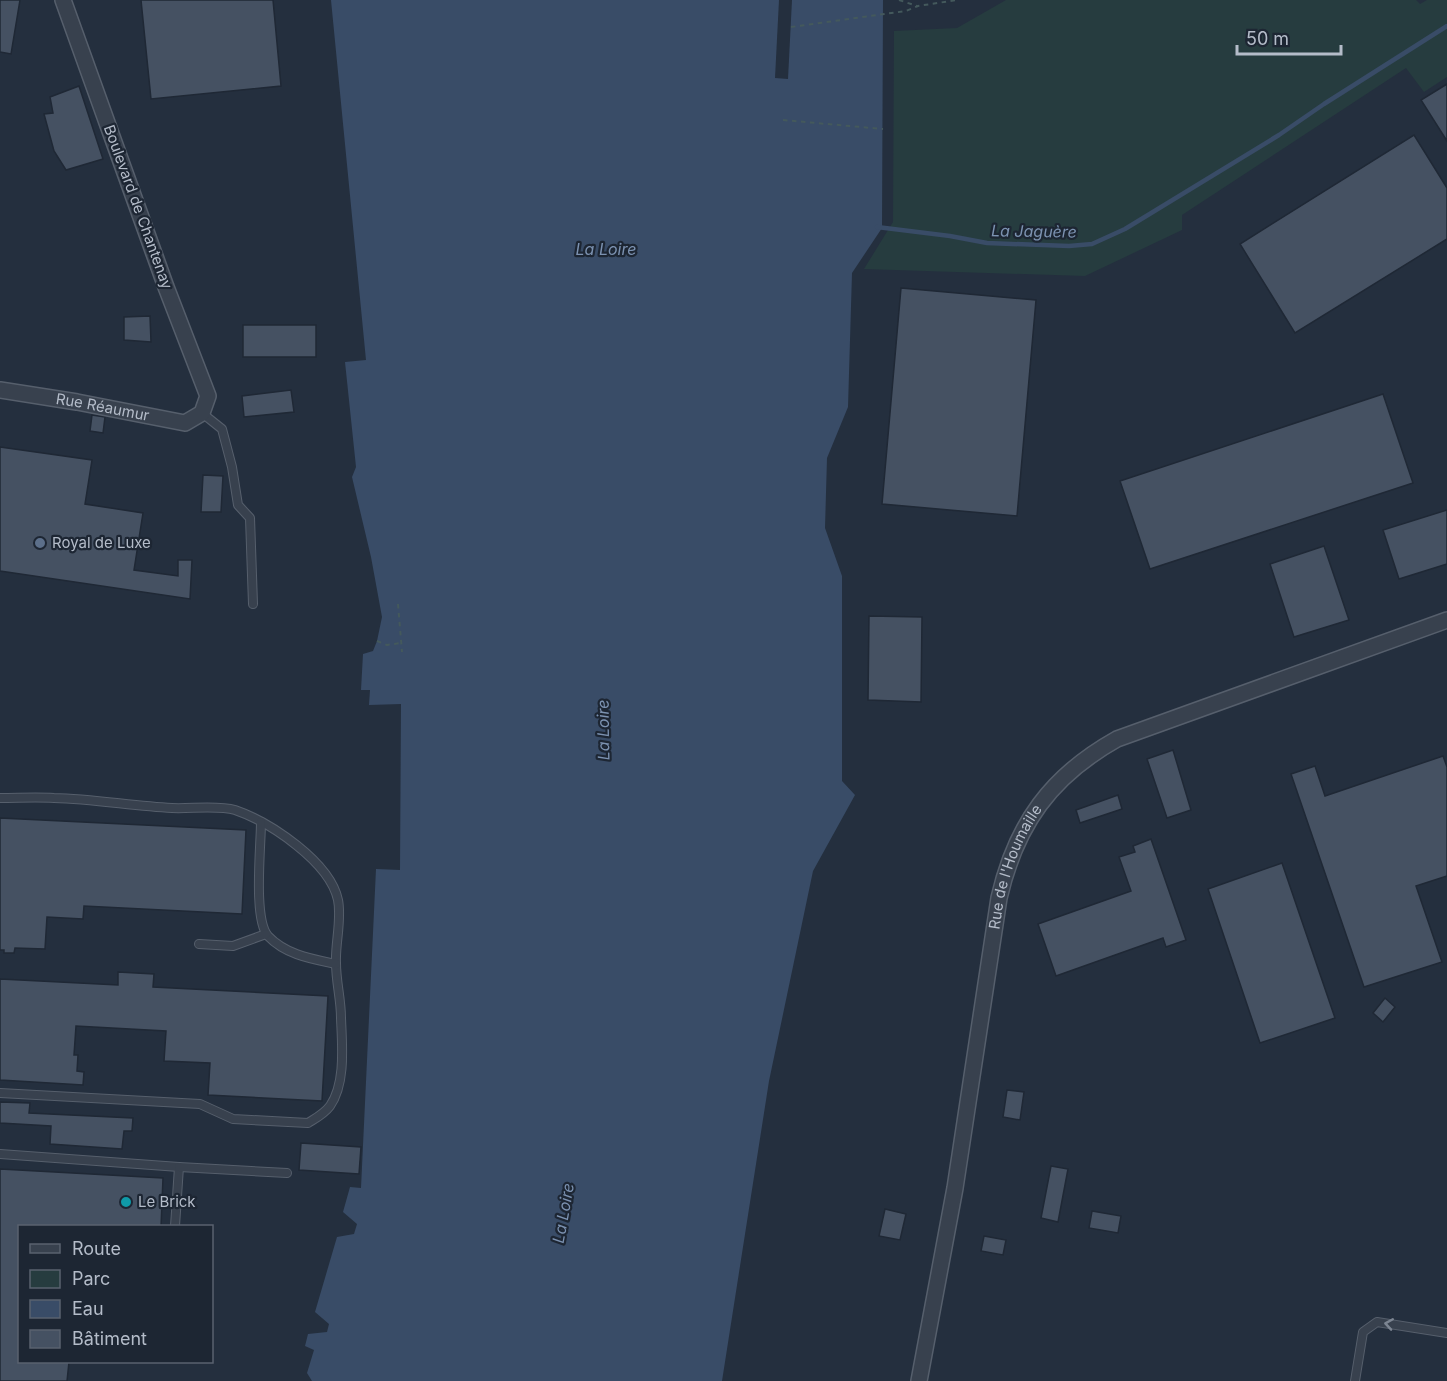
<svg xmlns="http://www.w3.org/2000/svg" width="1447" height="1381" viewBox="0 0 1447 1381" font-family="Inter,sans-serif">
  <rect width="100%" height="100%" fill="#242f3e"/>
  <polygon fill="#263c3f" points="1006,0 1416,0 1420,4 1427,0 1447,0 1447,77 1424,92 1406,68 1182,215 1182,230 1085,276 864,269 893,222 894,31 957,28"/>
  <polygon fill="#394c67" points="331,0 883,0 882,228 852,273 848,407 827,458 825,528 842,576 842,781 855,795 813,871 769,1081 722,1381 312,1381 307,1373 314,1350 305,1346 308,1334 327,1332 329,1324 315,1312 337,1237 354,1234 357,1224 343,1212 350,1187 361,1188 376,869 400,870 401,704 369,705 370,690 361,690 363,654 373,651 377,641 382,617 371,557 352,477 356,467 345,362 366,360"/>
  <polygon fill="#242f3e" points="779,0 792,0 788,79 775,78"/>
  <g fill="none" stroke-linecap="round" stroke-linejoin="round">
    <polyline stroke="#394c67" stroke-width="4.5" points="877,227 950,236 987,243 1069,246 1092,244 1125,229 1279,135 1324,104 1447,26"/>
  </g>
  <g fill="#455162" stroke="#1f2835" stroke-width="1.5">
    <polygon points="0,0 20,0 11,54 0,52"/>
    <polygon points="141,0 273,0 281,86 151,99"/>
    <polygon points="1447,84 1447,141 1421,100"/>
    <polygon points="79,86 103,159 66,170 54,151 44,114 53,113 50,97"/>
    <polygon points="1414,135 1447,188 1447,239 1295,333 1240,244"/>
    <polygon points="901,288 1036,300 1017,516 882,504"/>
    <polygon points="150,316 151,342 124,340 124,317"/>
    <rect x="243" y="325" width="73" height="32"/>
    <polygon points="291,390 294,412 244,417 242,396"/>
    <polygon points="1383,394 1413,483 1150,569 1120,481"/>
    <polygon points="92,415 105,417 103,433 90,431"/>
    <polygon points="0,447 92,460 85,504 143,513 134,570 178,576 178,560 192,560 190,599 0,571"/>
    <polygon points="203,475 223,476 221,512 201,512"/>
    <polygon points="1447,510 1447,564 1399,579 1383,530"/>
    <polygon points="1324,546 1349,620 1294,637 1270,564"/>
    <polygon points="869,616 922,617 921,702 868,700"/>
    <polygon points="1173,750 1191,810 1167,818 1147,759"/>
    <polygon points="1443,756 1447,767 1447,876 1416,886 1442,962 1364,987 1291,774 1315,766 1325,796"/>
    <polygon points="1118,795 1122,809 1080,823 1076,810"/>
    <polygon points="0,818 246,830 242,914 84,906 83,919 47,917 45,949 15,948 14,953 4,953 4,950 0,950"/>
    <polygon points="1151,839 1186,940 1166,947 1163,938 1056,976 1038,924 1131,891 1119,857 1135,852 1133,846"/>
    <polygon points="1282,863 1335,1018 1260,1043 1208,889"/>
    <polygon points="118,972 154,974 153,987 328,996 322,1101 208,1095 210,1063 164,1061 166,1031 76,1026 74,1055 78,1055 77,1071 84,1072 83,1085 0,1080 0,979 118,985"/>
    <polygon points="1385,998 1395,1007 1383,1022 1373,1013"/>
    <polygon points="1007,1090 1024,1092 1020,1120 1003,1117"/>
    <polygon points="0,1102 30,1103 29,1113 133,1118 132,1131 124,1131 122,1149 50,1144 51,1126 0,1123"/>
    <polygon points="301,1143 361,1147 359,1174 299,1170"/>
    <polygon points="1051,1166 1068,1169 1058,1222 1041,1218"/>
    <polygon points="0,1169 163,1178 161,1227 20,1227 20,1362 69,1362 67,1381 0,1381"/>
    <polygon points="885,1209 906,1214 900,1240 879,1236"/>
    <polygon points="1092,1211 1121,1216 1118,1233 1089,1228"/>
    <polygon points="984,1236 1006,1240 1003,1255 981,1251"/>
  </g>
  <g fill="none" stroke-linecap="round" stroke-linejoin="round">
    <g stroke="#565f6c" stroke-width="10">
      <g id="service">
        <polyline points="202,413 222,429 232,467 238,505 250,518 253,604"/>
        <path d="M0 798C18 798 36 797 54 798 94 799 133 806 172 808 190 809 218 805 235 810 270 822 330 862 338 900 342 919 335 944 336 963 336 982 341 999 341 1018 342 1045 346 1083 330 1106 324 1114 316 1118 308 1123L233 1119 200 1104 0 1093"/>
        <path d="M261 822C261 846 253 919 268 936 286 955 312 959 336 964"/>
        <polyline points="199,944 233,946 266,934"/>
        <polyline points="0,1154 179,1167 175,1226"/>
        <polyline points="179,1167 287,1173"/>
        <polyline points="1355,1381 1363,1332 1377,1322 1447,1333"/>
      </g>
    </g>
    <g stroke="#565f6c" stroke-width="18">
      <g id="minor">
        <path id="s1" d="M0 390 77 402 185 423 202 413 208 396 166 287 63 0"/>
        <path id="s2" d="M919 1381 955 1188 999 898C1016 824 1051 776 1117 739L1447 620"/>
      </g>
    </g>
    <g stroke="#44595c" stroke-width="2" stroke-dasharray="4.5 4.5" stroke-linecap="butt">
      <polyline points="899,0 917,6"/>
      <polyline points="791,27 906,11 918,6 957,0"/>
      <polyline points="783,120 883,129"/>
      <polyline points="398,604 402,652"/>
      <polyline points="377,641 387,645 401,643"/>
    </g>
    <use href="#service" stroke="#38414e" stroke-width="8"/>
    <use href="#minor" stroke="#38414e" stroke-width="15"/>
  </g>
  <defs><path id="oneway-chevron" d="M-2-3.5L2.5 0L-2 3.5" fill="none" stroke-width="1.6" stroke-linecap="round" stroke-linejoin="round" transform="scale(1.5)"/></defs>
  <use stroke="#7c8592" href="#oneway-chevron" transform="translate(1389 1324) rotate(-171)"/>
  <circle fill="#5c6f8a" stroke="#1d2633" stroke-width="2" cx="40" cy="543" r="6"/>
  <circle fill="#0f9aa8" stroke="#1d2633" stroke-width="2" cx="126" cy="1202" r="6"/>
  <g text-anchor="middle" stroke-width="4.5" stroke-linejoin="round" paint-order="stroke">
    <g font-size="15" fill="#b4bcc9" stroke="#1d2633">
      <text transform="translate(138 207) rotate(70)" y="5">Boulevard de Chantenay</text>
      <text dy="5" stroke="none"><textPath href="#s1" startOffset="104">Rue Réaumur</textPath></text>
      <text dy="5" stroke="none"><textPath href="#s2" startOffset="524">Rue de l'Houmaille</textPath></text>
    </g>
    <g font-size="15" fill="#b4bcc9" stroke="#1d2633" text-anchor="start">
      <text x="52" y="548">Royal de Luxe</text>
      <text x="138" y="1207">Le Brick</text>
    </g>
    <g font-size="16" font-style="italic" fill="#7c92b1" stroke="#1d2633">
      <text transform="translate(1034 231) rotate(1)" y="6">La Jaguère</text>
      <text x="606" y="255">La Loire</text>
      <text transform="translate(603 730) rotate(-91)" y="6">La Loire</text>
      <text transform="translate(563 1213) rotate(-80)" y="6">La Loire</text>
    </g>
  </g>
  <rect x="18" y="1225" width="195" height="138" fill="#1d2633" stroke="#59626f" stroke-width="1.5"/>
  <rect x="30" y="1244" width="30" height="9" fill="#38414e" stroke="#59626f" stroke-width="1.5"/>
  <text x="72" y="1255" font-size="18" fill="#b4bcc9">Route</text>
  <rect x="30" y="1270" width="30" height="18" fill="#263c3f" stroke="#59626f" stroke-width="1.5"/>
  <text x="72" y="1285" font-size="18" fill="#b4bcc9">Parc</text>
  <rect x="30" y="1300" width="30" height="18" fill="#394c67" stroke="#59626f" stroke-width="1.5"/>
  <text x="72" y="1315" font-size="18" fill="#b4bcc9">Eau</text>
  <rect x="30" y="1330" width="30" height="18" fill="#455162" stroke="#59626f" stroke-width="1.5"/>
  <text x="72" y="1345" font-size="18" fill="#b4bcc9">Bâtiment</text>
  <path d="M1237 45v9h104v-9" fill="none" stroke="#b4bcc9" stroke-width="3"/>
  <text x="1246" y="45" font-size="18" fill="#b4bcc9" stroke="#1d2633" stroke-width="4.5" paint-order="stroke">50 m</text>
</svg>
